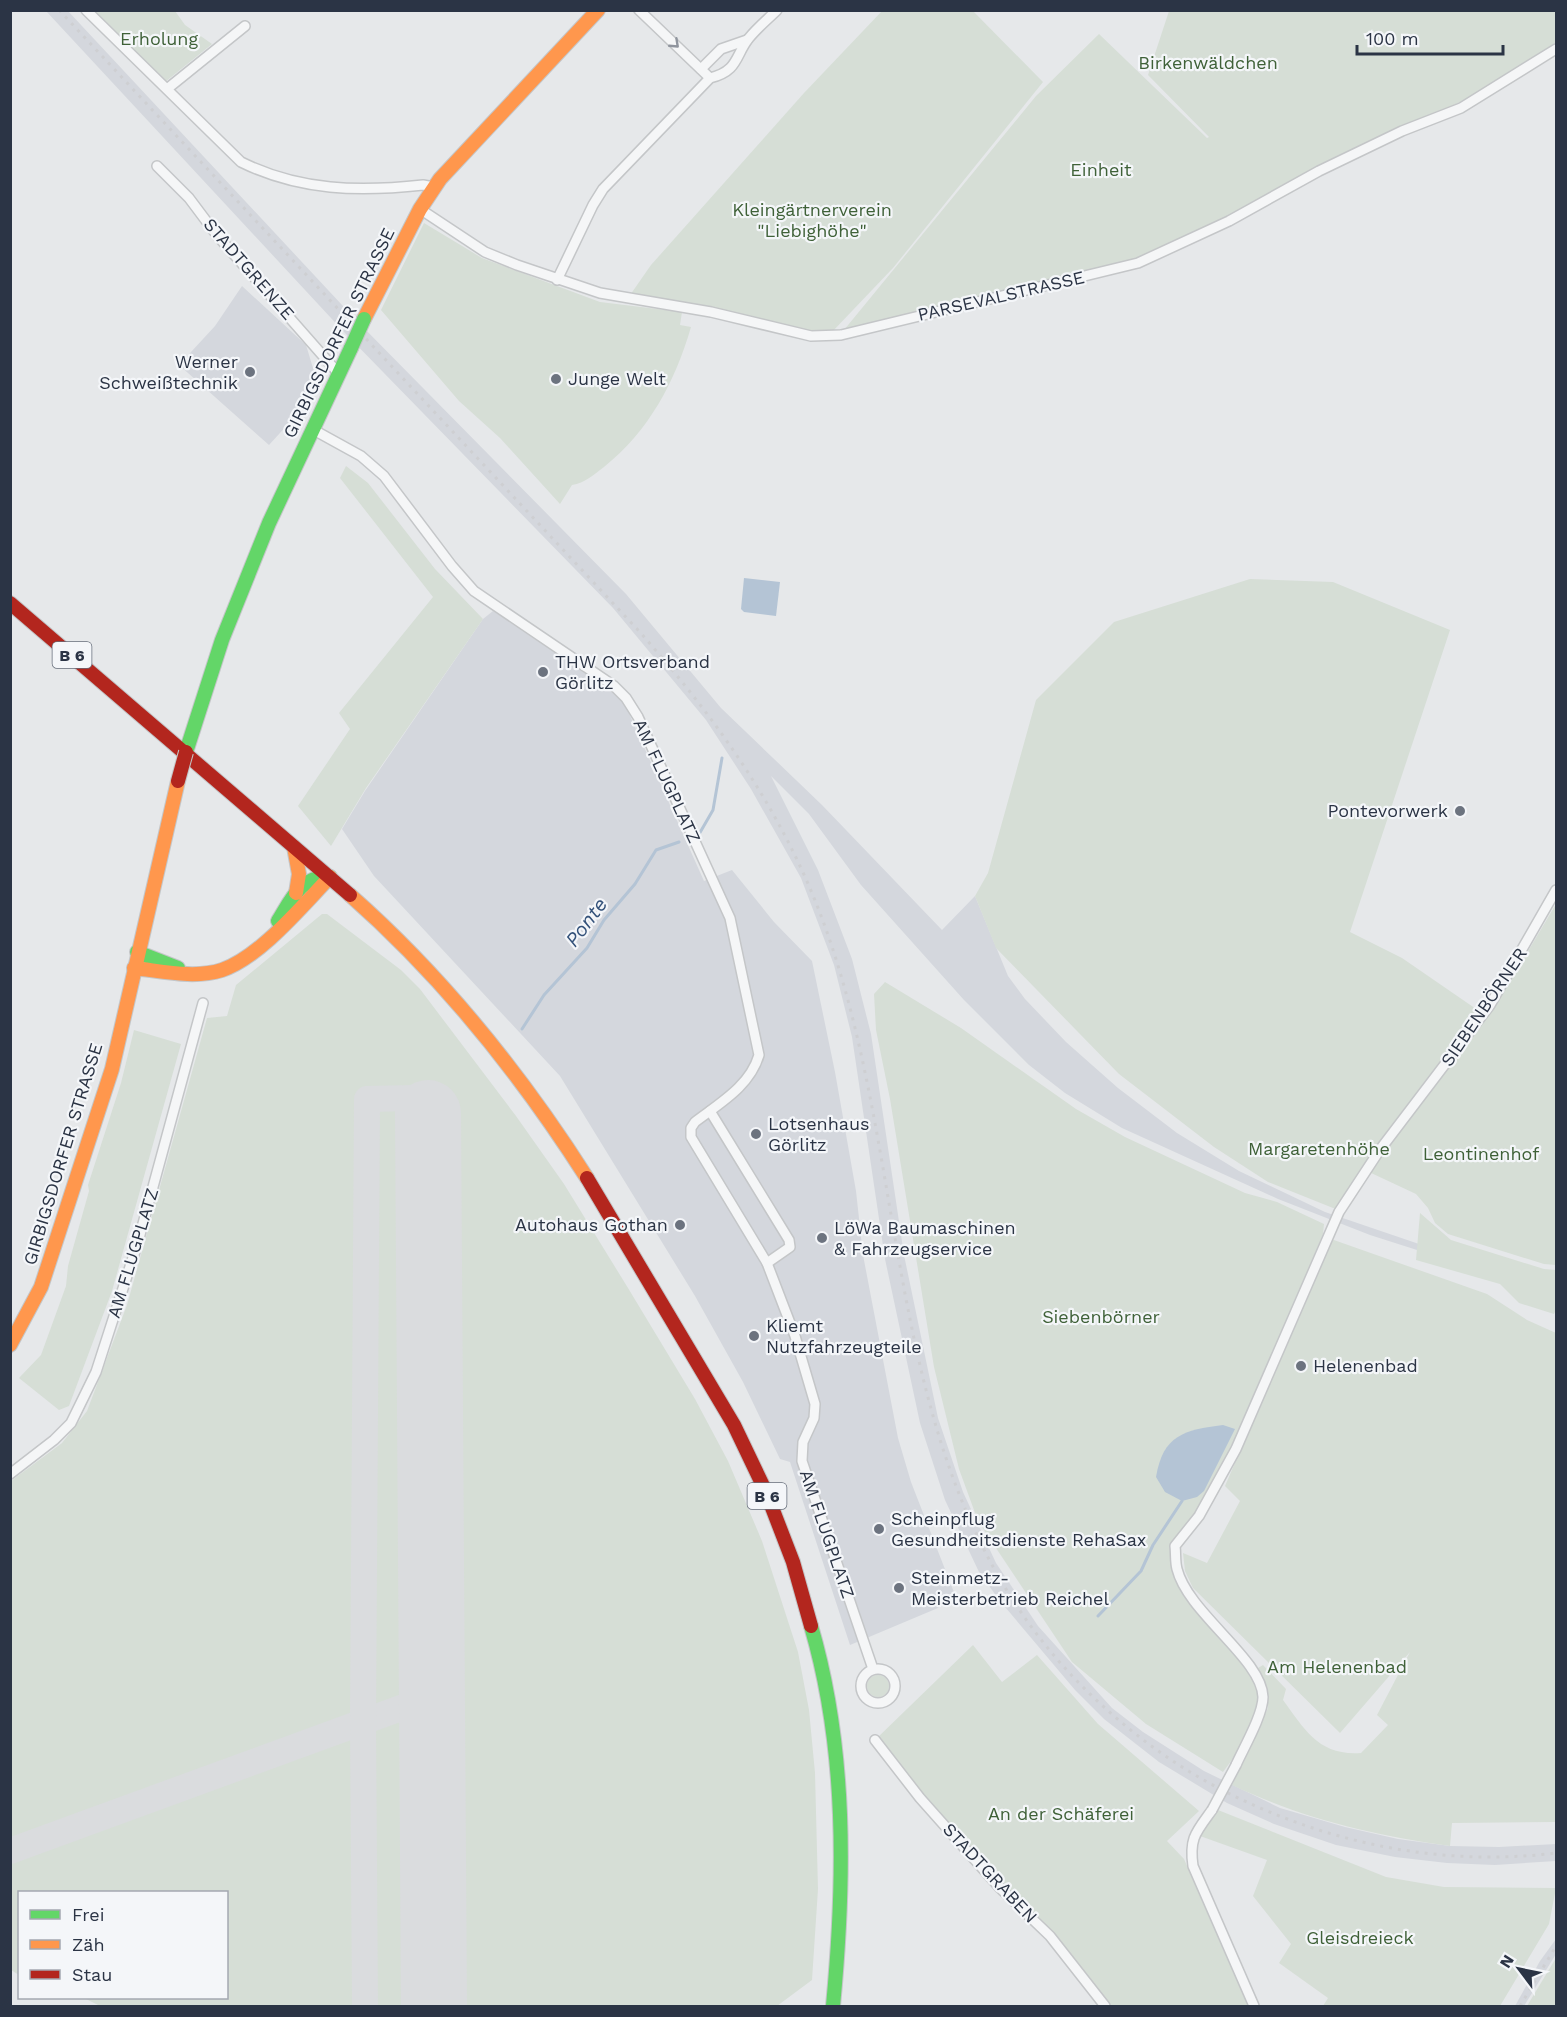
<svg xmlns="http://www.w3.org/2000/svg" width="1567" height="2017" viewBox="0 0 1567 2017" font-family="'Work Sans',sans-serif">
  <rect width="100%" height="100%" fill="#e6e8ea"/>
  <g fill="#d4d7dd">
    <polygon points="46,11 68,11 356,320 626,594 721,708 822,805 942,930 975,896 1008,976 1025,999 1066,1042 1118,1088 1177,1133 1239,1171 1325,1212 1419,1244 1417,1250 1370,1235 1278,1199 1122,1128 1065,1093 1029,1065 964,1000 861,885 809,814 771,776 818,870 852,959 871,1034 904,1255 938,1418 963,1492 996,1563 1038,1626 1112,1708 1143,1732 1204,1771 1280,1808 1345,1827 1398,1839 1450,1846 1499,1847 1556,1844 1556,1861 1495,1865 1447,1863 1395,1857 1336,1845 1274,1824 1227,1803 1159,1762 1104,1719 1075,1690 1000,1601 979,1572 945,1500 920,1423 885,1259 852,1037 834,965 801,878 751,789 706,720 613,608 344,332"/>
    <polygon points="242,286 306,345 316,378 311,399 269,445 179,365 215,326"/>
    <polygon points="493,611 608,685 623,700 704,881 732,870 774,922 812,961 835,1072 856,1191 863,1255 898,1438 911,1482 957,1600 850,1645 790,1462 780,1459 743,1382 695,1296 560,1076 374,876 342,829 365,791 483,619"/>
    <polygon points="1556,1939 1556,1954 1524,2006 1515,2006 1540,1961"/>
  </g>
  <g fill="#d6ded6">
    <polygon points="92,11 175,11 185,25 212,44 165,82"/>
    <polygon points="882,11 973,11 1043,82 893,268 832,332 808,332 628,298 651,265 804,93"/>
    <polygon points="1169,11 1556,11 1556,42 1504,80 1149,257 844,330 1036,96 1099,34 1207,138 1209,137 1148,75"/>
    <path d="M424 223 482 258 600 302 682 312 680 325 691 327C675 382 649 431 604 467 593 475 585 483 572 485L560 504 500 438 459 401 381 310Z"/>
    <polygon points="346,466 368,483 435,569 483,619 366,788 331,846 298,806 350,729 339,713 433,597 340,478"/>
    <polygon points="1250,579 1333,582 1450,630 1350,932 1402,958 1479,1011 1338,1210 1268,1182 1214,1147 1119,1074 996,948 975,896 988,873 1036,700 1114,622"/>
    <polygon points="1556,904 1556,1265 1544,1264 1448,1234 1435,1223 1428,1208 1416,1194 1369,1172 1498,1002"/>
    <polygon points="322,914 327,914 401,970 420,989 516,1116 564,1184 628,1288 695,1399 728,1461 762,1541 798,1652 809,1710 815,1773 818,1889 812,1980 777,2006 100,2006 84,1998 226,1998 226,1892 20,1892 19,1975 11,1970 11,1481 62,1443 87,1411 127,1305 207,1018 227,1016 236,985"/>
    <polygon points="885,982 961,1028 1076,1109 1125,1137 1245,1193 1277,1202 1324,1224 1323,1234 1255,1397 1215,1483 1172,1546 1175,1574 1207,1625 1260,1679 1263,1699 1246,1741 1223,1772 1146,1724 1072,1662 978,1521 959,1469 934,1367 890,1099 876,1030 874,994"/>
    <polygon points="134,1030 181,1044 112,1291 69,1406 59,1410 19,1378 41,1355 66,1286 68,1266 89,1191 88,1185 121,1083"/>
    <polygon points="1420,1213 1451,1240 1544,1269 1556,1270 1556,1310 1554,1314 1519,1303 1500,1284 1416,1260"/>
    <path d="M1331 1239 1487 1294 1527 1320 1556 1333V1822L1452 1823 1450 1846C1372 1835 1304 1819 1232 1785L1268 1708 1267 1687 1258 1668 1263 1665 1286 1689 1283 1700C1305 1730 1319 1756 1361 1753L1388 1725 1377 1715 1410 1652 1340 1733 1193 1588 1185 1571 1183 1553 1207 1563 1240 1501 1225 1486Z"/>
    <polygon points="973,1645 1002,1682 1037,1655 1098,1724 1199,1811 1167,1841 1184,1859 1248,2006 1108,2006 922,1795 876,1739"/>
    <circle cx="878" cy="1686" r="11"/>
    <polygon points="1218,1810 1386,1877 1444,1887 1556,1888 1549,1924 1500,2006 1323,2006 1328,1998 1279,1963 1291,1944 1253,1896 1267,1860 1200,1836"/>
    <polygon points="1556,1958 1556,2006 1527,2006"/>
  </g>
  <g fill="#b4c4d5">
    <polygon points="744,578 780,582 776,616 744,612 741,609"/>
    <path d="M1223 1425 1235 1429 1204 1491 1197 1497 1182 1501 1165 1492 1156 1477C1163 1435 1184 1430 1223 1425Z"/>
  </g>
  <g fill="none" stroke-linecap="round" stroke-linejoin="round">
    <g stroke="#b4c4d5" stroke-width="3">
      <polyline points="698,836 713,810 722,758"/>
      <polyline points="522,1029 544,995 587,948 604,920 635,884 656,850 679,842"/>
      <polyline points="1098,1616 1141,1571 1153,1545 1182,1501"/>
    </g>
    <g stroke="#dadcde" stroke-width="26">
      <polyline points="10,1851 431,1697"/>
      <polyline points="365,2006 363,1722 367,1099 414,1098 428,1113"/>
    </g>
    <polyline stroke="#dadcde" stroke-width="66" points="428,1113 434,2006"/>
    <g stroke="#c4c6c8" stroke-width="12">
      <g id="street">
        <path d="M86 10 241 162C300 191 359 192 423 185L434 187"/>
        <polyline points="639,10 710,78"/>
        <polyline points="701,69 721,49 747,40"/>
        <polyline points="167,89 245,26"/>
        <polyline points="157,166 189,198 216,234 339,374"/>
        <polyline points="420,209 485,252 517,265 600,293 711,312 811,336 841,335 1138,263 1229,221 1319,171 1402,131 1461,108 1556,49"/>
        <path d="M557 280 593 205 603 189 710 78C739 71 735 55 749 38 757 28 768 19 777 10"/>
        <path d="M312 429 361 456 384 476 452 566 474 591 614 686 626 698 638 717 730 918 759 1055C750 1086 720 1103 695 1122L691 1128V1137L767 1263 795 1336 815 1404 814 1418 803 1442 802 1461 873 1669"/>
        <polyline points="710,1111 789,1240 790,1247 767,1263"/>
        <polyline points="10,1474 54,1440 71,1423 96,1372 138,1242 203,1003"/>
        <circle cx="878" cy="1686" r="17"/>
        <polyline points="875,1740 920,1798 1000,1888 1050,1936 1105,2006"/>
        <path d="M1236 1765C1243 1749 1263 1715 1263 1697 1262 1659 1188 1613 1177 1569 1175 1562 1176 1554 1175 1546L1199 1516 1236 1449 1339 1212 1379 1151 1490 1005 1556 890"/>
        <path d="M1212 1810C1196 1832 1189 1838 1193 1866L1254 2006"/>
      </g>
    </g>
    <g stroke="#c4c6c8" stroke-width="16">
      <g id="fast">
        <polyline points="186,752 222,640 269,523 351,348"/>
        <path d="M278 921C291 900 301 875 330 877"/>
        <polyline points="137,952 178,968"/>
        <path d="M811 1626C847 1749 845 1880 833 2006"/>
      </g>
    </g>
    <g stroke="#c4c6c8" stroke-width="16">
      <g id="slow">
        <polyline points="364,319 420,209 440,179 598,10"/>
        <polyline points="294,847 299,874 296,893"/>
        <path d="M350 895C443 977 520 1073 587 1178"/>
        <path d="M134 968C162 971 194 979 222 970 260 957 302 906 330 877"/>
        <polyline points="10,1345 41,1287 112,1069 178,781"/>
      </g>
    </g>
    <g stroke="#c4c6c8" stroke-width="16">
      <g id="jam">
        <polyline points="10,603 350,895"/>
        <polyline points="587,1178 734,1425 766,1492 793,1562 811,1626"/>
      </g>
    </g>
    <use href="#street" stroke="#f5f6f7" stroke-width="9"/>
    <use href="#fast" stroke="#63d668" stroke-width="14"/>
    <use href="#slow" stroke="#ff974d" stroke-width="14"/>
    <use href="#jam" stroke="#b3261e" stroke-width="14"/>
    <g stroke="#cecfd2" stroke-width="3" stroke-dasharray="3 6" stroke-linecap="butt">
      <path d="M59 10 638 630C716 718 782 810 823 921 917 1176 876 1474 1078 1682 1122 1727 1172 1765 1228 1793 1330 1844 1443 1867 1556 1853"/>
      <polyline points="1520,2006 1556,1946"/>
    </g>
    <g stroke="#c4c6c8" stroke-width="12" stroke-linecap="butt">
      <polyline id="street-bridge" points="1212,1810 1236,1765"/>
    </g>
    <g stroke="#c4c6c8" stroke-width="16" stroke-linecap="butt">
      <polyline id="fast-bridge" points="351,348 364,319"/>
    </g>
    <g stroke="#c4c6c8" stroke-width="16" stroke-linecap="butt">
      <polyline id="jam-bridge" points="178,781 186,752"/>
    </g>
    <use href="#street-bridge" stroke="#f5f6f7" stroke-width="9"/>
    <use href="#fast-bridge" stroke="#63d668" stroke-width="14"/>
    <use href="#jam-bridge" stroke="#b3261e" stroke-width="14"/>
  </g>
  <defs><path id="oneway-chevron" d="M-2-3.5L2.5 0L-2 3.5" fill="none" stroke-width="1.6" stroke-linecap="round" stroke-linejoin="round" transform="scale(1.5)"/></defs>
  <use stroke="#90959e" href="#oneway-chevron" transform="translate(675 44) rotate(43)"/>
  <g fill="#6c737f" stroke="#f4f6f9" stroke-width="2">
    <circle cx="250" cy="372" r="6"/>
    <circle cx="556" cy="379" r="6"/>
    <circle cx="543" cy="672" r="6"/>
    <circle cx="1460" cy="811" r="6"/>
    <circle cx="756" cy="1134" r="6"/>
    <circle cx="680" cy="1225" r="6"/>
    <circle cx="822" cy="1238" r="6"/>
    <circle cx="754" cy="1336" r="6"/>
    <circle cx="1301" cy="1366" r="6"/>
    <circle cx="879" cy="1529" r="6"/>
    <circle cx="899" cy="1588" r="6"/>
  </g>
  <g text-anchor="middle" stroke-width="4.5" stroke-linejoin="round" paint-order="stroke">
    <g fill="#f4f6f9" stroke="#676e7b" stroke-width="1.5">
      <rect x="52.5" y="642" width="39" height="26" rx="4.5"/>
      <rect x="747.5" y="1483" width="39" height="26" rx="4.5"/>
    </g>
    <g font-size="16" font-weight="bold" fill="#2b3445">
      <text x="72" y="661">B 6</text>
      <text x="767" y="1502">B 6</text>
    </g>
    <g font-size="18" fill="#3f6138" stroke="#f4f6f9">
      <text x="159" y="45">Erholung</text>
      <text x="1208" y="69">Birkenwäldchen</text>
      <text x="1101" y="176">Einheit</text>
      <text x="812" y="216">Kleingärtnerverein<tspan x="812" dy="21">"Liebighöhe"</tspan></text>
      <text x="1319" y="1155">Margaretenhöhe</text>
      <text x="1481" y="1160">Leontinenhof</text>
      <text x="1101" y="1323">Siebenbörner</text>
      <text x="1337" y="1673">Am Helenenbad</text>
      <text x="1061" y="1820">An der Schäferei</text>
      <text x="1360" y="1944">Gleisdreieck</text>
    </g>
    <g font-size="18" fill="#2b3445" stroke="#f4f6f9">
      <text transform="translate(249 269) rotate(49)" y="6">STADTGRENZE</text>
      <text transform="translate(1001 296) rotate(-13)" y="6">PARSEVALSTRASSE</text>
      <text transform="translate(339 333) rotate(-64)" y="6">GIRBIGSDORFER STRASSE</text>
      <text transform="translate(667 781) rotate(65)" y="6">AM FLUGPLATZ</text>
      <text transform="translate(1484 1007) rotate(-56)" y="6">SIEBENBÖRNER</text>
      <text transform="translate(63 1154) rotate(-73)" y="6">GIRBIGSDORFER STRASSE</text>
      <text transform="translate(133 1253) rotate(-73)" y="6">AM FLUGPLATZ</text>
      <text transform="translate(827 1534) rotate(71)" y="6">AM FLUGPLATZ</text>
      <text transform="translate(990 1873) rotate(47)" y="6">STADTGRABEN</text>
    </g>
    <g font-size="18" fill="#2b3445" stroke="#f4f6f9" text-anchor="start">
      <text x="238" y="368" text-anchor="end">Werner<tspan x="238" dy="21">Schweißtechnik</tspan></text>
      <text x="568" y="385">Junge Welt</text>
      <text x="555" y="668">THW Ortsverband<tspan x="555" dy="21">Görlitz</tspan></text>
      <text x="1448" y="817" text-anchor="end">Pontevorwerk</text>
      <text x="768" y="1130">Lotsenhaus<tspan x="768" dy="21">Görlitz</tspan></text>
      <text x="668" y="1231" text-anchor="end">Autohaus Gothan</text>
      <text x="834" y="1234">LöWa Baumaschinen<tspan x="834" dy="21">&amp; Fahrzeugservice</tspan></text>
      <text x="766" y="1332">Kliemt<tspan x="766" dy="21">Nutzfahrzeugteile</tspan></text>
      <text x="1313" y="1372">Helenenbad</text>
      <text x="891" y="1525">Scheinpflug<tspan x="891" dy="21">Gesundheitsdienste RehaSax</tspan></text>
      <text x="911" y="1584">Steinmetz-<tspan x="911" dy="21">Meisterbetrieb Reichel</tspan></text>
    </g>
    <g font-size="20" font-style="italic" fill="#34527a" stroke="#f4f6f9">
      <text transform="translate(586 922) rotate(-53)" y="7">Ponte</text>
    </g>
  </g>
  <rect width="1567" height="2017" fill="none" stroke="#2b3445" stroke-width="24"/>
  <rect x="18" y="1891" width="210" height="108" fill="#f4f6f9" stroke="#a4a8b1" stroke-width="1.5"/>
  <rect x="30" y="1910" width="30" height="9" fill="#63d668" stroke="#a4a8b1" stroke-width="1.5"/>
  <text x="72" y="1921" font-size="18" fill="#2b3445">Frei</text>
  <rect x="30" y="1940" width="30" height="9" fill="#ff974d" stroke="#a4a8b1" stroke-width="1.5"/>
  <text x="72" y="1951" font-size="18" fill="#2b3445">Zäh</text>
  <rect x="30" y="1970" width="30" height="9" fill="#b3261e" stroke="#a4a8b1" stroke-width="1.5"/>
  <text x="72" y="1981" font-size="18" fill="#2b3445">Stau</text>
  <g transform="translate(1519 1969) rotate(302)" stroke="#f4f6f9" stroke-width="4.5" paint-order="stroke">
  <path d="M0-4.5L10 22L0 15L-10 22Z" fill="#2b3445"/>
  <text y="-9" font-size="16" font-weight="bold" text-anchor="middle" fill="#2b3445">N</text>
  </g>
  <path d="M1357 45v9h146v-9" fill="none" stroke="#2b3445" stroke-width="3"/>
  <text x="1366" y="45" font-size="18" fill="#2b3445" stroke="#f4f6f9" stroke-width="4.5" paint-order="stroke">100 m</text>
</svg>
